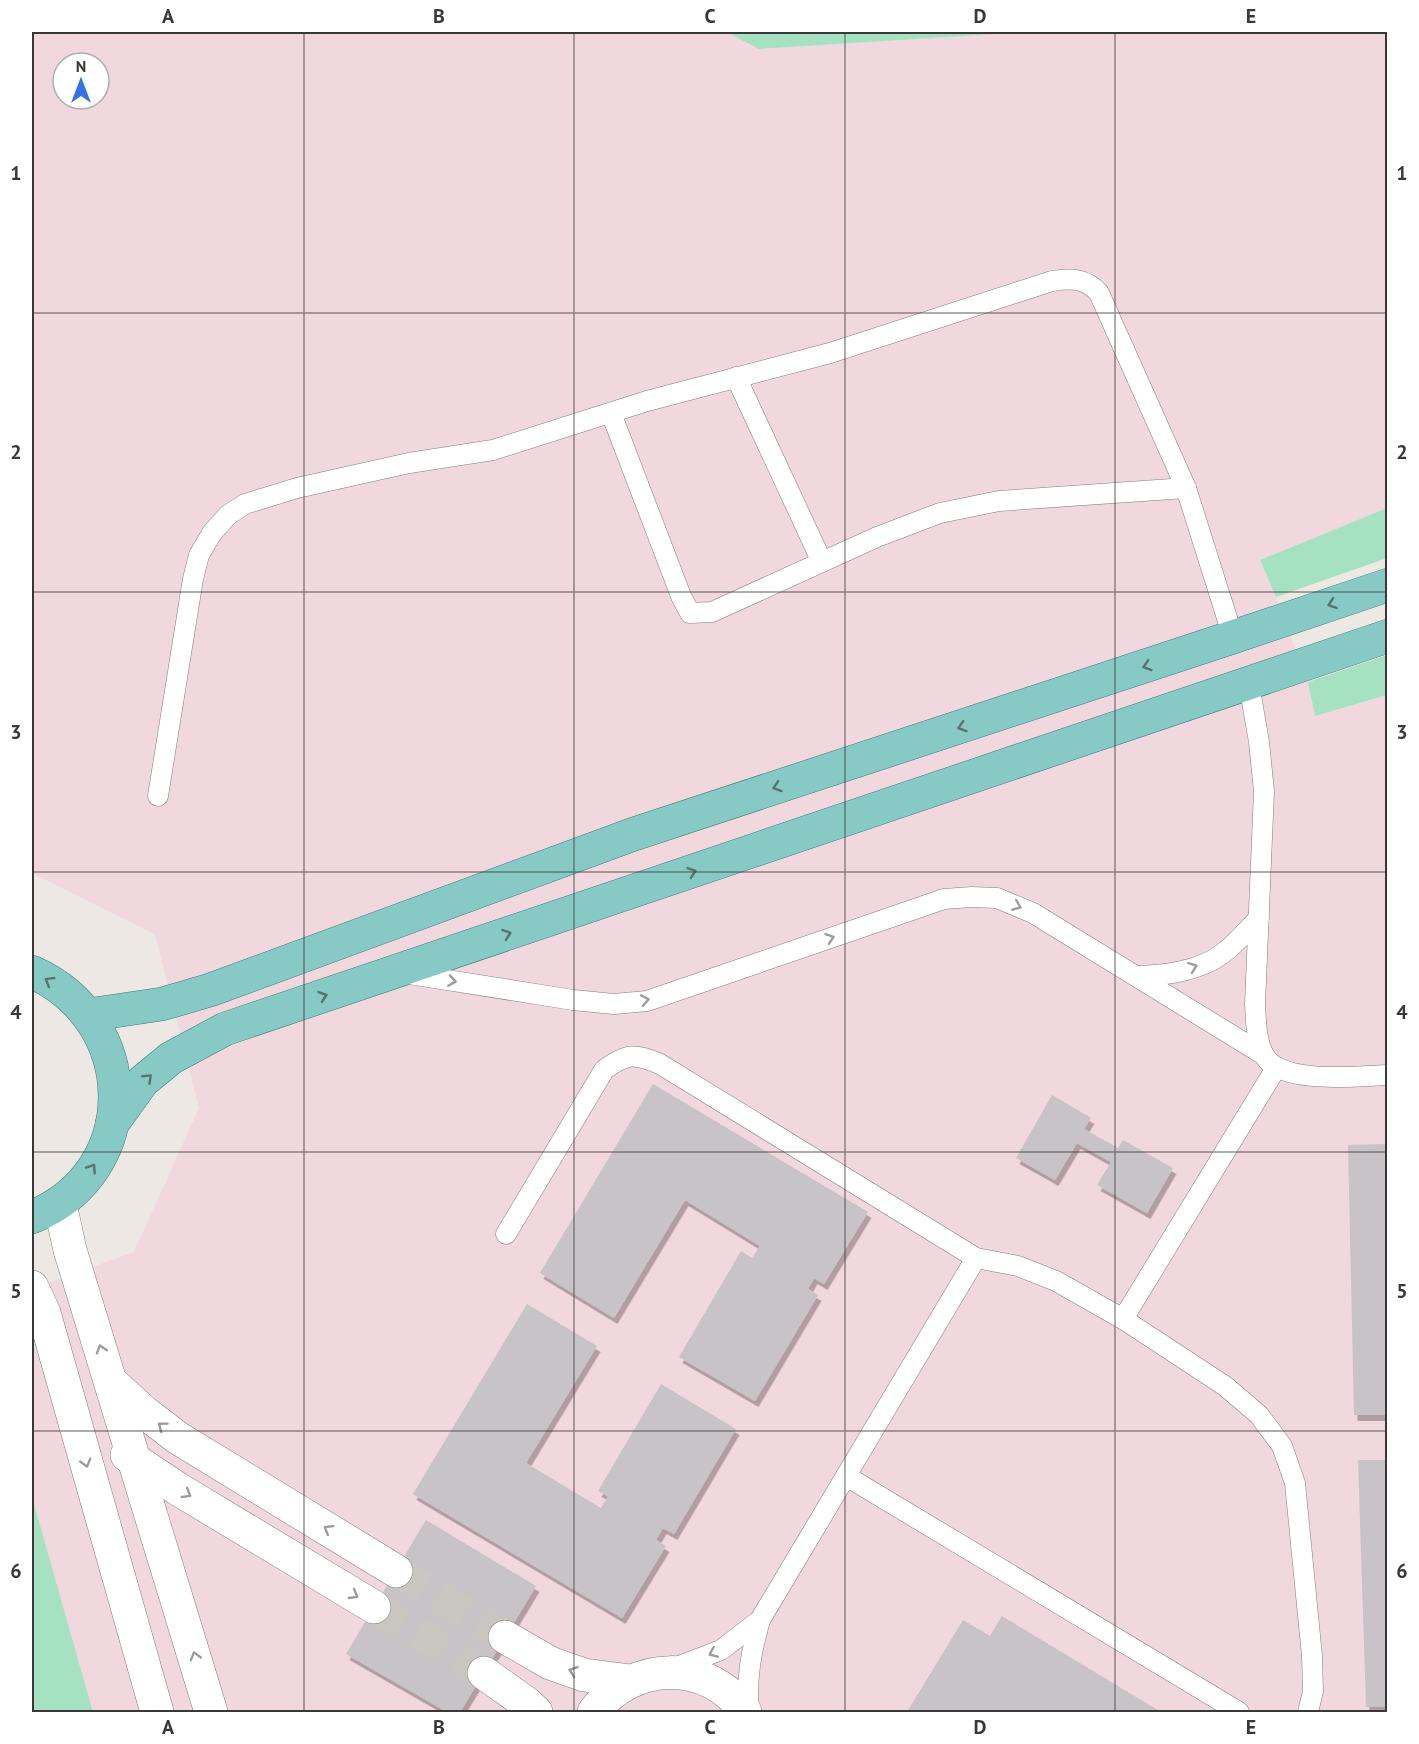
<svg xmlns="http://www.w3.org/2000/svg" width="1419" height="1744" viewBox="0 0 1419 1744" font-family="'PT Sans',sans-serif">
  <defs>
    <filter id="shadow"><feDropShadow dx="3.5" dy="6" stdDeviation="0" flood-color="#0004"/></filter>
  </defs>
  <rect width="100%" height="100%" fill="#ede8e4"/>
  <path fill="#f1d7de" fill-rule="evenodd" d="M32 32H726L759 49 1025 32H1387V508L1260 561 1276 597 1308 682 1315 716 1387 695V1712H93L32 1497V1289L134 1252 199 1108 155 934 32 873ZM63 63H99V99H63Z"/>
  <g fill="#a6e2c1">
    <polygon points="726,32 1025,32 759,49"/>
    <polygon points="1387,508 1387,558 1276,597 1260,560"/>
    <polygon points="1387,655 1387,695 1315,716 1308,682"/>
    <polygon points="32,1497 93,1712 32,1712"/>
  </g>
  <g fill="#c7c3c7" filter="url(#shadow)">
    <polygon points="653,1084 868,1212 824,1284 814,1278 808,1289 818,1295 755,1401 679,1357 741,1251 752,1258 760,1246 685,1200 614,1318 540,1273"/>
    <polygon points="1052,1095 1091,1118 1084,1129 1118,1148 1123,1140 1173,1168 1147,1213 1097,1185 1111,1162 1077,1143 1055,1180 1016,1158"/>
    <polygon points="1388,1144 1388,1415 1354,1415 1348,1145"/>
    <polygon points="527,1304 597,1346 526,1463 601,1508 608,1496 598,1491 661,1384 736,1429 674,1534 663,1528 656,1540 666,1546 622,1618 413,1494"/>
    <polygon points="1358,1460 1388,1460 1388,1706 1366,1707"/>
    <polygon points="426,1520 536,1586 460,1712 447,1712 346,1654"/>
    <polygon points="1002,1616 1161,1712 907,1712 963,1620 990,1636"/>
  </g>
  <g fill="none" stroke-linecap="round" stroke-linejoin="round">
    <g stroke="#c9c5c1" stroke-width="33" stroke-dasharray="33 16" stroke-linecap="butt">
      <polyline points="396,1571 505,1637"/>
      <polyline points="374,1607 484,1673"/>
    </g>
    <g stroke="#827e7b" stroke-width="21">
      <g id="service">
        <polyline points="736,377 822,562"/>
        <polyline points="611,413 681,596 690,613 712,612 877,537 940,513 999,501 1186,488"/>
        <path d="M1249 684 1259 742 1264 791 1255 1004C1256 1020 1256 1041 1264 1055 1280 1085 1357 1076 1388 1075"/>
        <path d="M158 796 193 579 199 555 212 533 228 515 245 504 297 488 409 463 493 450 647 401 830 353 1052 281C1071 278 1086 278 1099 293L1186 488 1233 637"/>
        <polyline points="403,973 573,1000 614,1004 647,1001 944,899 972,897 997,898 1033,913 1264,1055"/>
        <path d="M1136 976C1162 976 1200 971 1222 954 1236 944 1247 930 1259 918"/>
        <polyline points="1276,1068 1123,1319 1225,1386 1259,1415 1282,1446 1295,1483 1312,1656 1313,1691 1308,1712"/>
        <path d="M506 1234 604 1070C627 1053 634 1053 660 1064L976 1258 1018 1266 1056 1281 1123 1319"/>
        <polyline points="846,1476 1239,1712"/>
        <polyline points="674,1668 721,1650 760,1620"/>
        <path d="M749 1712C746 1678 751 1653 760 1620L976 1258"/>
      </g>
    </g>
    <g stroke="#827e7b" stroke-width="34">
      <g id="minor">
        <polyline points="60,1204 70,1250 211,1712"/>
        <polyline points="32,1287 44,1313 157,1712"/>
        <polyline points="111,1382 144,1412 178,1438 396,1571"/>
        <polyline points="127,1455 178,1489 374,1607"/>
        <polyline points="505,1637 550,1663 584,1675 630,1681"/>
        <polyline points="484,1673 526,1703 536,1712"/>
        <path d="M594 1712C631 1661 709 1658 745 1712"/>
      </g>
    </g>
    <g stroke="#387f79" stroke-width="34">
      <g id="primary">
        <path d="M32 972C141 1020 144 1172 32 1217"/>
        <polyline points="88,1015 162,1004 210,990 634,834 1233,637 1388,585"/>
        <polyline points="112,1124 143,1081 171,1058 225,1029 1388,636"/>
      </g>
    </g>
    <use href="#service" stroke="#fff" stroke-width="20"/>
    <use href="#minor" stroke="#fff" stroke-width="33"/>
    <use href="#primary" stroke="#87c9c4" stroke-width="33"/>
  </g>
  <defs><path id="oneway-chevron" d="M-2-3.5L2.5 0L-2 3.5" fill="none" stroke-width="1.6" stroke-linecap="round" stroke-linejoin="round" transform="scale(1.5)"/></defs>
  <g stroke="#59726f">
    <use href="#oneway-chevron" transform="translate(1332 604) rotate(161)"/>
    <use href="#oneway-chevron" transform="translate(1147 666) rotate(162)"/>
    <use href="#oneway-chevron" transform="translate(962 727) rotate(162)"/>
    <use href="#oneway-chevron" transform="translate(777 787) rotate(162)"/>
    <use href="#oneway-chevron" transform="translate(692 872) rotate(-19)"/>
    <use href="#oneway-chevron" transform="translate(507 934) rotate(-19)"/>
    <use href="#oneway-chevron" transform="translate(49 981) rotate(-149)"/>
    <use href="#oneway-chevron" transform="translate(323 996) rotate(-19)"/>
    <use href="#oneway-chevron" transform="translate(148 1078) rotate(-44)"/>
    <use href="#oneway-chevron" transform="translate(92 1168) rotate(-56)"/>
  </g>
  <g stroke="#9c9c9b">
    <use href="#oneway-chevron" transform="translate(1017 906) rotate(22)"/>
    <use href="#oneway-chevron" transform="translate(830 938) rotate(-19)"/>
    <use href="#oneway-chevron" transform="translate(1193 967) rotate(-20)"/>
    <use href="#oneway-chevron" transform="translate(452 981) rotate(9)"/>
    <use href="#oneway-chevron" transform="translate(645 1000) rotate(-11)"/>
    <use href="#oneway-chevron" transform="translate(101 1349) rotate(-107)"/>
    <use href="#oneway-chevron" transform="translate(162 1426) rotate(-143)"/>
    <use href="#oneway-chevron" transform="translate(86 1463) rotate(74)"/>
    <use href="#oneway-chevron" transform="translate(187 1494) rotate(31)"/>
    <use href="#oneway-chevron" transform="translate(328 1529) rotate(-149)"/>
    <use href="#oneway-chevron" transform="translate(354 1595) rotate(31)"/>
    <use href="#oneway-chevron" transform="translate(713 1653) rotate(157)"/>
    <use href="#oneway-chevron" transform="translate(195 1656) rotate(-106)"/>
    <use href="#oneway-chevron" transform="translate(573 1671) rotate(-161)"/>
  </g>
  <path fill="none" stroke="#3a3837" stroke-width="1.5" stroke-opacity="0.55" d="M304 32V1712M574 32V1712M845 32V1712M1115 32V1712M32 313H1388M32 592H1388M32 872H1388M32 1152H1388M32 1431H1388"/>
  <rect width="1419" height="1744" fill="none" stroke="#ffffff" stroke-width="66"/>
  <g transform="translate(81 81)"><circle r="28" fill="#ffffff" stroke="#b0afaf" stroke-width="1.5"/>
  <path d="M0-4.5L10 22L0 15L-10 22Z" fill="#3473e1"/>
  <text y="-9" font-size="16" font-weight="bold" text-anchor="middle" fill="#3a3837">N</text>
  </g>
  <rect x="33" y="33" width="1353" height="1678" fill="none" stroke="#3a3837" stroke-width="2"/>
  <g font-size="20" text-anchor="middle" font-weight="bold" fill="#3a3837">
    <text x="168" y="23">A</text>
    <text x="439" y="23">B</text>
    <text x="710" y="23">C</text>
    <text x="980" y="23">D</text>
    <text x="1251" y="23">E</text>
    <text x="16" y="180">1</text>
    <text x="1402" y="180">1</text>
    <text x="16" y="459">2</text>
    <text x="1402" y="459">2</text>
    <text x="16" y="739">3</text>
    <text x="1402" y="739">3</text>
    <text x="16" y="1019">4</text>
    <text x="1402" y="1019">4</text>
    <text x="16" y="1298">5</text>
    <text x="1402" y="1298">5</text>
    <text x="16" y="1578">6</text>
    <text x="1402" y="1578">6</text>
    <text x="168" y="1734">A</text>
    <text x="439" y="1734">B</text>
    <text x="710" y="1734">C</text>
    <text x="980" y="1734">D</text>
    <text x="1251" y="1734">E</text>
  </g>
</svg>
